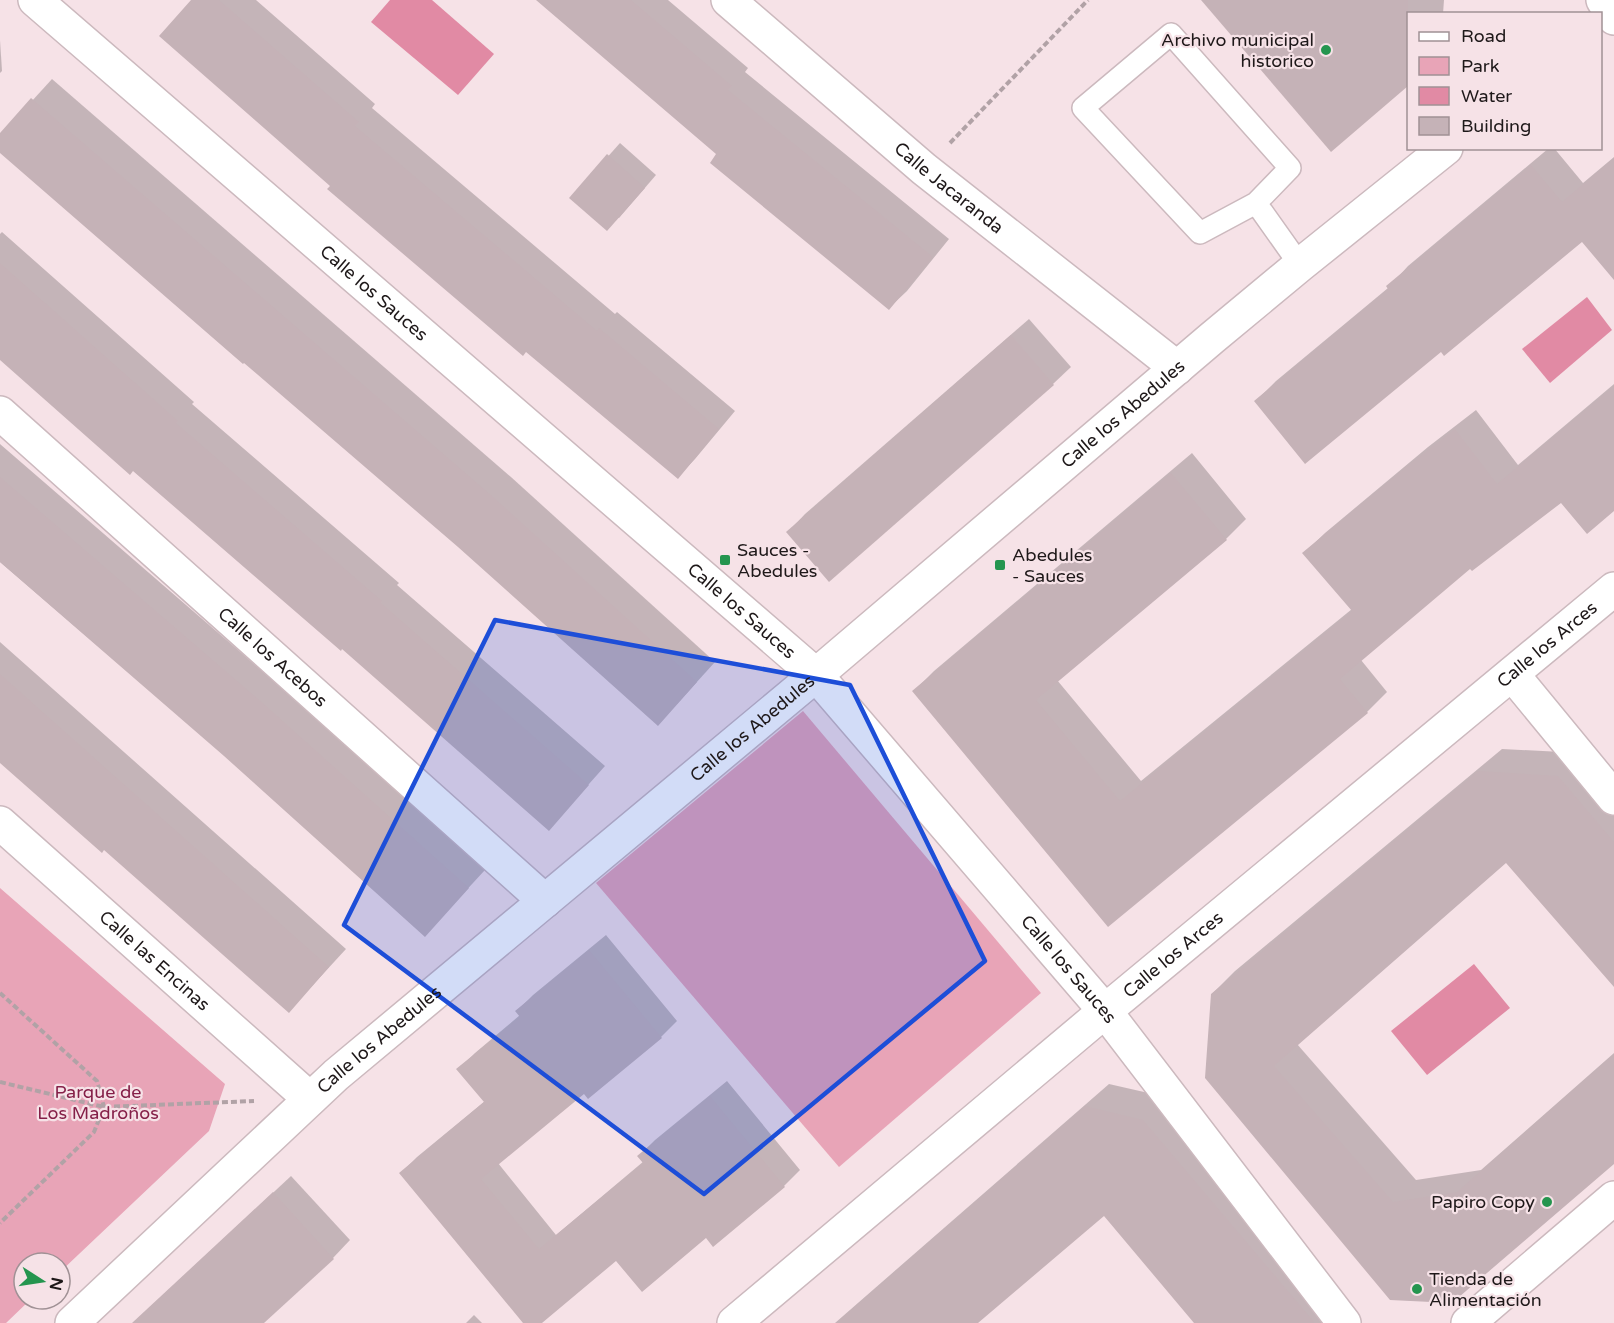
<svg xmlns="http://www.w3.org/2000/svg" width="1614" height="1323" viewBox="0 0 1614 1323" font-family="'Varela Round',sans-serif">
  <rect width="100%" height="100%" fill="#f6e2e7"/>
  <g fill="#e8a4b7">
    <polygon points="803,711 1041,993 839,1167 596,883"/>
    <polygon points="0,888 225,1084 209,1131 60,1272 60,1263 24,1263 24,1299 31,1299 6,1323 0,1323"/>
  </g>
  <g fill="#e18aa4">
    <polygon points="390,0 432,0 494,54 458,95 371,22"/>
    <polygon points="1587,297 1612,330 1550,383 1522,349"/>
    <polygon points="1474,964 1510,1008 1427,1075 1391,1031"/>
  </g>
  <g fill="#0003">
    <polygon points="193,0 256,0 375,104 372,108 615,314 617,312 735,411 695,459 678,477 332,186"/>
    <polygon points="537,0 668,0 748,68 745,72 949,239 907,291 889,308 718,154"/>
    <polygon points="1203,0 1444,0 1443,14 1408,14 1408,84 1331,150"/>
    <polygon points="0,40 2,71 0,73"/>
    <polygon points="52,79 511,477 715,662 677,704 459,546 0,151 0,136"/>
    <polygon points="620,143 656,175 619,218 571,198"/>
    <polygon points="1549,148 1554,148 1583,183 1614,157 1614,278 1582,240 1441,350 1256,401 1276,381 1388,288 1408,266"/>
    <polygon points="2,232 194,402 192,404 399,583 397,585 605,766 549,829 342,647 0,358 0,234"/>
    <polygon points="1029,319 1071,367 1053,384 788,532 805,514"/>
    <polygon points="1614,384 1614,509 1561,500 1471,567 1361,660 1387,692 1367,712 1108,924 914,691 934,671 1192,453 1246,519 1226,539 1057,680 1141,781 1352,609 1304,553 1325,533 1428,447 1476,410 1518,465"/>
    <polygon points="0,444 274,681 485,870 425,935 225,755 0,562"/>
    <polygon points="0,642 346,949 289,1011 104,848 0,761"/>
    <polygon points="1502,749 1581,753 1614,793 1614,985 1506,860 1297,1044 1416,1180 1481,1170 1614,1053 1614,1162 1452,1302 1212,994 1235,971"/>
    <polygon points="606,935 677,1021 661,1037 584,1092 498,1163 556,1235 644,1161 639,1156 655,1140 727,1081 800,1170 784,1186 713,1245 706,1236 617,1259 539,1323 525,1323 401,1173 417,1157 485,1101 459,1069 475,1053 520,1015 517,1011 533,995"/>
    <polygon points="1109,1084 1166,1097 1354,1323 1196,1323 1104,1214 976,1323 835,1323"/>
    <polygon points="291,1176 350,1240 333,1258 262,1323 133,1323"/>
    <polygon points="474,1315 482,1323 466,1323"/>
  </g>
  <g fill="#c5b2b7">
    <polygon points="191,0 219,0 359,122 355,126 597,331 599,328 719,429 678,479 526,352 523,356 327,189 330,186 159,36"/>
    <polygon points="536,0 631,0 732,86 728,90 933,257 889,310 710,163 716,154"/>
    <polygon points="1201,0 1408,0 1408,86 1331,152"/>
    <polygon points="31,98 492,496 697,682 658,726 458,547 244,363 243,364 0,153 0,133"/>
    <polygon points="607,154 645,188 607,231 569,198"/>
    <polygon points="1614,158 1614,280 1582,242 1444,356 1441,352 1305,464 1254,401 1388,289 1386,286 1531,165 1562,202"/>
    <polygon points="0,263 178,421 176,423 382,601 381,603 589,785 549,831 342,649 341,651 133,471 130,475 0,360"/>
    <polygon points="1011,335 1054,385 829,582 786,532"/>
    <polygon points="1614,386 1614,511 1587,534 1561,503 1472,571 1470,569 1340,679 1368,713 1108,927 912,691 1171,473 1227,540 1036,700 1120,801 1352,611 1302,553 1406,467 1455,429 1497,484"/>
    <polygon points="0,477 257,698 469,888 425,937 224,756 0,562"/>
    <polygon points="0,674 329,967 289,1013 104,850 102,853 0,763"/>
    <polygon points="1478,771 1558,776 1614,842 1614,987 1506,863 1274,1066 1393,1202 1457,1192 1614,1054 1614,1164 1452,1303 1390,1300 1205,1078 1211,994"/>
    <polygon points="589,950 662,1038 588,1099 584,1094 481,1179 539,1249 643,1163 637,1156 710,1096 785,1187 713,1247 706,1238 642,1292 616,1261 542,1323 523,1323 399,1173 484,1102 456,1069 520,1017 515,1011"/>
    <polygon points="1085,1106 1143,1120 1315,1323 1194,1323 1104,1216 978,1323 836,1323"/>
    <polygon points="273,1192 334,1259 264,1323 132,1323"/>
  </g>
  <g fill="none" stroke-linecap="round" stroke-linejoin="round">
    <g stroke="#ccb9be" stroke-width="24">
      <polyline id="service" points="1256,203 1200,233 1083,108 1171,34 1290,168 1256,203 1300,265"/>
    </g>
    <g stroke="#ccb9be" stroke-width="36">
      <g id="minor">
        <path id="s1" d="M35 0 816 675 1105 1011 1344 1323"/>
        <path id="s2" d="M728 0 924 169 1177 368"/>
        <polyline points="1603,0 1614,18"/>
        <path id="s3" d="M0 413 545 901"/>
        <polyline points="1512,674 1614,798"/>
        <path id="s4" d="M0 823 310 1099"/>
        <path id="s5" d="M72 1323 336 1075 816 675 1212 338 1300 265 1446 148"/>
        <path id="s6" d="M734 1323 1105 1011 1614 589"/>
      </g>
    </g>
    <g stroke="#ccb9be" stroke-width="36">
      <polyline id="tertiary" points="1468,1323 1614,1198"/>
    </g>
    <g stroke="#b1a2a6" stroke-width="4" stroke-dasharray="6 3" stroke-linecap="butt">
      <polyline points="950,143 1088,0"/>
      <polyline points="0,993 97,1081 104,1107 94,1132 0,1223"/>
      <polyline points="0,1082 104,1107 254,1101"/>
    </g>
    <use href="#service" stroke="#fff" stroke-width="21"/>
    <use href="#minor" stroke="#fff" stroke-width="33"/>
    <use href="#tertiary" stroke="#fff" stroke-width="33"/>
  </g>
  <path fill="#1d4ed8" fill-opacity="0.2" stroke="#1d4ed8" stroke-width="4.5" stroke-linejoin="round" d="M495 620 850 685 985 961 704 1194 344 925Z"/>
  <g fill="#25954f" stroke="#f6e2e7" stroke-width="2">
    <circle cx="1326" cy="50" r="6"/>
    <rect x="719" y="554" width="12" height="12" rx="3"/>
    <rect x="994" y="559" width="12" height="12" rx="3"/>
    <circle cx="1547" cy="1202" r="6"/>
    <circle cx="1417" cy="1289" r="6"/>
  </g>
  <g text-anchor="middle" stroke-width="4.5" stroke-linejoin="round" paint-order="stroke">
    <g font-size="18" fill="#1e1819" stroke="#f6e2e7" text-anchor="start">
      <text x="1314" y="46" text-anchor="end">Archivo municipal<tspan x="1314" dy="21">historico</tspan></text>
      <text x="737" y="556">Sauces -<tspan x="737" dy="21">Abedules</tspan></text>
      <text x="1012" y="561">Abedules<tspan x="1012" dy="21">- Sauces</tspan></text>
      <text x="1535" y="1208" text-anchor="end">Papiro Copy</text>
      <text x="1429" y="1285">Tienda de<tspan x="1429" dy="21">Alimentación</tspan></text>
    </g>
    <g font-size="18" fill="#1e1819" stroke="#f6e2e7">
      <text dy="6" stroke="none"><textPath href="#s2" startOffset="290">Calle Jacaranda</textPath></text>
      <text dy="6" stroke="none"><textPath href="#s1" startOffset="448">Calle los Sauces</textPath></text>
      <text dy="6" stroke="none"><textPath href="#s5" startOffset="1390">Calle los Abedules</textPath></text>
      <text dy="6" stroke="none"><textPath href="#s1" startOffset="934">Calle los Sauces</textPath></text>
      <text dy="6" stroke="none"><textPath href="#s6" startOffset="1059">Calle los Arces</textPath></text>
      <text dy="6" stroke="none"><textPath href="#s3" startOffset="366">Calle los Acebos</textPath></text>
      <text dy="6" stroke="none"><textPath href="#s5" startOffset="904">Calle los Abedules</textPath></text>
      <text dy="6" stroke="none"><textPath href="#s6" startOffset="573">Calle los Arces</textPath></text>
      <text dy="6" stroke="none"><textPath href="#s4" startOffset="207">Calle las Encinas</textPath></text>
      <text dy="6" stroke="none"><textPath href="#s1" startOffset="1420">Calle los Sauces</textPath></text>
      <text dy="6" stroke="none"><textPath href="#s5" startOffset="418">Calle los Abedules</textPath></text>
    </g>
    <g font-size="18" fill="#851f48" stroke="#f6e2e7">
      <text x="98" y="1098">Parque de<tspan x="98" dy="21">Los Madroños</tspan></text>
    </g>
  </g>
  <rect x="1407" y="12" width="195" height="138" fill="#f6e2e7" stroke="#a09195" stroke-width="1.5"/>
  <rect x="1419" y="32" width="30" height="9" fill="#ffffff" stroke="#a09195" stroke-width="1.5"/>
  <text x="1461" y="42" font-size="18" fill="#1e1819">Road</text>
  <rect x="1419" y="57" width="30" height="18" fill="#e8a4b7" stroke="#a09195" stroke-width="1.5"/>
  <text x="1461" y="72" font-size="18" fill="#1e1819">Park</text>
  <rect x="1419" y="87" width="30" height="18" fill="#e18aa4" stroke="#a09195" stroke-width="1.5"/>
  <text x="1461" y="102" font-size="18" fill="#1e1819">Water</text>
  <rect x="1419" y="117" width="30" height="18" fill="#c5b2b7" stroke="#a09195" stroke-width="1.5"/>
  <text x="1461" y="132" font-size="18" fill="#1e1819">Building</text>
  <g transform="translate(42 1281) rotate(102)"><circle r="28" fill="#f6e2e7" stroke="#a09195" stroke-width="1.5"/>
  <path d="M0-4.5L10 22L0 15L-10 22Z" fill="#25954f"/>
  <text y="-9" font-size="16" font-weight="bold" text-anchor="middle" fill="#1e1819">N</text>
  </g>
</svg>
